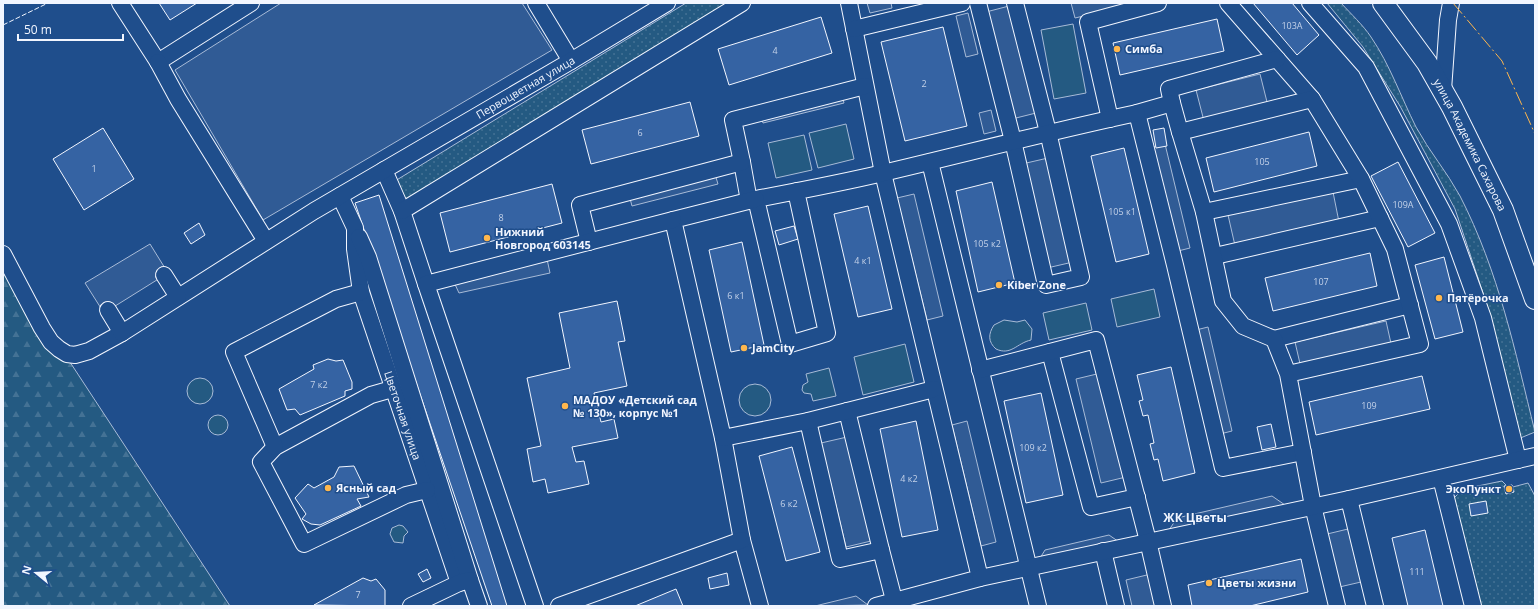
<svg xmlns="http://www.w3.org/2000/svg" width="1538" height="609" viewBox="0 0 1538 609" font-family="'Open Sans',sans-serif">
  <defs>
    <pattern id="grass-dots" width="8" height="8" patternUnits="userSpaceOnUse"><rect width="8" height="8" fill="#245a82"/><path d="M2 2h.1M6 6h.1" fill="none" stroke="#447295" stroke-width="1.8" stroke-linecap="round"/></pattern>
    <pattern id="forest-firs" width="22" height="20" patternUnits="userSpaceOnUse"><rect width="22" height="20" fill="#245a82"/><path d="M5 1l3.5 6h-7zM16 11l3.5 6h-7z" fill="#447295"/></pattern>
  </defs>
  <rect width="100%" height="100%" fill="#1f4e8c"/>
  <g fill="url(#grass-dots)" stroke="#a8bbd7">
    <polygon points="686,3 733,3 406,203 395,181"/>
    <path d="M1327 3H1341C1351 14 1363 25 1371 37 1390 65 1401 97 1416 127 1429 151 1447 172 1460 196 1499 272 1515 351 1535 432L1518 439 1489 311 1455 209 1400 106 1363 47Z"/>
    <polygon points="1502,481 1509,488 1528,483 1535,496 1535,606 1477,606 1452,500 1463,489"/>
  </g>
  <polygon fill="url(#forest-firs)" stroke="#a8bbd7" points="3,260 230,606 3,606"/>
  <g fill="#245a82" stroke="#a8bbd7">
    <polygon points="1073,24 1086,93 1054,99 1041,30"/>
    <polygon points="846,124 854,159 818,168 809,133"/>
    <polygon points="804,135 812,170 776,178 768,143"/>
    <polygon points="1154,289 1160,317 1117,327 1111,299"/>
    <polygon points="1086,303 1092,330 1049,340 1043,313"/>
    <path d="M1004 320 1017 322 1025 320 1032 329 1031 340C1017 343 1011 356 996 349 988 342 988 334 994 325Z"/>
    <polygon points="905,344 914,382 863,395 854,357"/>
    <polygon points="829,368 836,396 813,401 811,394 804,393 802,390 803,385 808,382 806,374"/>
    <circle cx="200" cy="391" r="13"/>
    <circle cx="755" cy="400" r="16"/>
    <circle cx="218" cy="425" r="10"/>
    <polygon points="399,525 403,526 408,532 404,536 403,543 394,542 390,534 392,528"/>
  </g>
  <g fill="#305b95" stroke="#a8bbd7">
    <polygon points="281,3 522,3 552,50 263,220 175,70"/>
    <polygon points="867,3 891,3 892,8 870,13"/>
    <polygon points="1071,3 1139,3 1075,18"/>
    <polygon points="1009,6 1036,113 1012,119 986,12"/>
    <polygon points="968,13 978,54 966,57 956,16"/>
    <polygon points="1260,74 1268,106 1204,121 1196,90"/>
    <polygon points="840,88 844,103 763,123 759,109"/>
    <polygon points="991,110 996,131 984,134 979,113"/>
    <polygon points="1165,144 1190,248 1178,251 1153,147"/>
    <polygon points="1048,158 1073,262 1047,268 1022,164"/>
    <polygon points="714,171 718,184 632,206 628,191"/>
    <polygon points="1333,192 1340,227 1236,250 1228,215"/>
    <polygon points="914,194 943,316 927,320 897,198"/>
    <polygon points="150,244 168,273 104,313 85,283"/>
    <polygon points="547,259 550,273 459,293 453,280"/>
    <polygon points="1386,321 1392,348 1301,368 1295,342"/>
    <polygon points="1208,327 1232,431 1220,434 1196,330"/>
    <polygon points="1101,373 1126,477 1101,483 1076,379"/>
    <polygon points="967,421 996,542 981,546 952,425"/>
    <polygon points="847,437 871,541 846,547 821,443"/>
    <polygon points="1272,496 1285,505 1169,530 1177,518"/>
    <polygon points="1348,529 1361,582 1335,588 1323,535"/>
    <polygon points="1109,535 1122,544 1037,563 1045,550"/>
    <polygon points="1151,574 1159,606 1132,606 1126,580"/>
    <polygon points="856,596 868,605 815,606"/>
  </g>
  <g fill="#3563a3" stroke="#f2f6ff">
    <polygon points="159,3 197,3 170,20"/>
    <polygon points="1253,3 1292,3 1319,35 1297,55"/>
    <polygon points="821,17 832,53 729,85 718,49"/>
    <polygon points="1217,19 1224,51 1120,75 1113,43"/>
    <polygon points="943,27 967,126 905,141 881,42"/>
    <polygon points="690,102 699,136 591,164 582,130"/>
    <polygon points="103,128 134,179 84,210 53,159"/>
    <polygon points="1164,128 1167,146 1156,148 1153,130"/>
    <polygon points="1309,132 1317,166 1214,192 1206,158"/>
    <polygon points="1124,148 1149,254 1116,262 1091,156"/>
    <polygon points="1398,162 1435,233 1408,247 1371,176"/>
    <polygon points="992,182 1015,283 978,292 956,191"/>
    <polygon points="552,184 562,223 450,252 440,213"/>
    <polygon points="379,195 507,606 492,606 355,203"/>
    <polygon points="868,206 892,309 858,317 834,214"/>
    <polygon points="199,223 205,235 191,244 184,233"/>
    <polygon points="794,226 798,239 779,245 775,231"/>
    <polygon points="742,242 764,345 731,352 709,250"/>
    <polygon points="1370,253 1377,286 1273,311 1265,278"/>
    <polygon points="1444,257 1463,332 1435,339 1415,265"/>
    <polygon points="617,301 625,341 618,342 627,386 594,393 601,422 614,419 618,438 572,447 576,462 584,461 589,484 548,493 545,479 533,482 527,449 541,446 527,378 570,368 559,313"/>
    <polygon points="328,359 336,361 343,360 352,382 352,389 345,391 345,396 300,415 295,409 287,410 279,389 314,369 313,365"/>
    <polygon points="1171,367 1195,473 1163,481 1158,459 1154,460 1150,444 1154,443 1148,415 1143,416 1139,401 1143,400 1137,375"/>
    <polygon points="1422,376 1430,409 1316,435 1309,402"/>
    <polygon points="1041,393 1063,495 1026,503 1004,401"/>
    <polygon points="916,421 938,530 902,537 880,429"/>
    <polygon points="1271,424 1276,447 1262,450 1257,427"/>
    <polygon points="792,447 820,552 786,561 759,456"/>
    <polygon points="354,466 369,497 357,499 361,506 320,525 311,524 302,519 306,514 295,498 308,484 314,488 334,477 339,467"/>
    <polygon points="1512,485 1514,492 1506,494 1504,486"/>
    <polygon points="1486,501 1488,513 1471,516 1469,504"/>
    <polygon points="1425,530 1443,606 1408,606 1392,538"/>
    <polygon points="1301,559 1308,592 1250,606 1192,606 1188,585"/>
    <polygon points="427,569 431,578 423,582 418,574"/>
    <polygon points="727,573 729,585 710,589 708,578"/>
    <polygon points="363,578 371,581 376,579 385,590 385,606 314,605"/>
    <polygon points="676,589 683,606 635,606"/>
  </g>
  <g fill="none" stroke-linecap="round" stroke-linejoin="round">
    <g stroke="#f2f6ff" stroke-width="18">
      <g id="minor">
        <polyline points="120,3 158,62 251,3"/>
        <polyline points="536,3 571,61"/>
        <polyline points="849,3 883,173 980,578 876,606"/>
        <polyline points="978,3 1013,141 1046,285 1081,277 1048,132 1015,3"/>
        <polyline points="1228,3 1312,99"/>
        <polyline points="1310,3 1366,67 1449,224 1483,318 1518,460"/>
        <polyline points="854,29 962,3"/>
        <polyline points="158,62 178,99 266,241"/>
        <polyline points="1443,90 1448,20 1451,3"/>
        <polyline points="1172,103 1169,89 1277,59"/>
        <polyline points="1110,119 1088,22 1158,3"/>
        <polyline points="1180,132 1172,103 1137,113 1175,265 1223,468 1303,452"/>
        <polyline points="742,162 749,201"/>
        <polyline points="930,162 1038,606"/>
        <polyline points="384,170 402,211 426,284"/>
        <path d="M796 191 827 333 790 344 756 199C798 191 841 183 883 173 968 153 1052 131 1137 113"/>
        <path id="s1" d="M340 196 355 228V249L361 292 459 583"/>
        <polyline points="756,199 673,220 723,438 742,540 760,606"/>
        <polyline points="402,211 742,3"/>
        <polyline points="1204,212 1361,179"/>
        <polyline points="359,237 368,257 470,580"/>
        <polyline points="589,242 580,205 742,162 733,120 865,86"/>
        <path id="s2" d="M3 254 42 328 51 342 59 349 67 354 75 355 89 351 122 333 314 211 571 61 667 3"/>
        <polyline points="1215,256 1380,218"/>
        <polyline points="164,275 178,297"/>
        <polyline points="108,310 122,333"/>
        <polyline points="1274,339 1410,305"/>
        <polyline points="1050,352 1091,507 1137,497"/>
        <polyline points="980,370 1096,340 1148,541 1163,606"/>
        <polyline points="1288,374 1274,339 1243,326 1223,301 1204,212 1180,132 1312,99 1361,179 1395,249 1420,344 1288,374 1313,506 1337,606"/>
        <polyline points="392,389 371,395 275,447 261,462 304,544 406,495 427,490"/>
        <polyline points="847,411 881,550"/>
        <polyline points="808,421 840,559 881,550 894,600"/>
        <polyline points="723,438 808,421 934,389"/>
        <polyline points="275,447 234,352 336,299 361,292"/>
        <polyline points="1441,478 1473,606"/>
        <polyline points="1349,499 1375,606"/>
        <polyline points="1103,551 1116,606"/>
        <polyline points="980,578 1349,499 1535,456"/>
        <polyline points="411,606 459,583 470,580 479,606"/>
        <polyline points="535,606 426,284 673,220"/>
        <polyline points="559,606 742,540"/>
      </g>
    </g>
    <g stroke="#f2f6ff" stroke-width="22">
      <g id="major">
        <path id="s3" d="M1383 3 1427 63 1452 107 1503 210 1535 299"/>
      </g>
    </g>
    <use href="#minor" stroke="#1f4e8c" stroke-width="16"/>
    <use href="#major" stroke="#1f4e8c" stroke-width="20"/>
    <polyline stroke="#f2f6ff" stroke-width="1" stroke-dasharray="5 2" stroke-linecap="butt" points="3,25 48,3"/>
    <polyline stroke="#ffb74d" stroke-width="1" stroke-dasharray="14 3 2 3" stroke-linecap="butt" points="1453,3 1502,61 1535,134"/>
  </g>
  <g fill="#ffb74d" stroke="#1f4e8c" stroke-width="1.5">
    <circle cx="1117" cy="49" r="4"/>
    <circle cx="487" cy="238" r="4"/>
    <circle cx="999" cy="285" r="4"/>
    <circle cx="1439" cy="298" r="4"/>
    <circle cx="744" cy="348" r="4"/>
    <circle cx="565" cy="406" r="4"/>
    <circle cx="328" cy="488" r="4"/>
    <circle cx="1509" cy="489" r="4"/>
    <circle cx="1209" cy="583" r="4"/>
  </g>
  <g text-anchor="middle" stroke-width="3" stroke-linejoin="round" paint-order="stroke">
    <g font-size="9" fill="#c3d1e8">
      <text x="1292" y="29">103А</text>
      <text x="775" y="54">4</text>
      <text x="924" y="87">2</text>
      <text x="640" y="136">6</text>
      <text x="1262" y="165">105</text>
      <text x="94" y="172">1</text>
      <text x="1403" y="208">109А</text>
      <text x="1122" y="215">105 к1</text>
      <text x="501" y="221">8</text>
      <text x="987" y="247">105 к2</text>
      <text x="863" y="264">4 к1</text>
      <text x="1321" y="285">107</text>
      <text x="736" y="299">6 к1</text>
      <text x="319" y="388">7 к2</text>
      <text x="1369" y="409">109</text>
      <text x="1033" y="451">109 к2</text>
      <text x="909" y="482">4 к2</text>
      <text x="789" y="507">6 к2</text>
      <text x="1417" y="575">111</text>
      <text x="358" y="598">7</text>
    </g>
    <g font-size="11" font-weight="bold" fill="#f2f6ff" stroke="#1f4e8c" text-anchor="start">
      <text x="1125" y="53">Симба</text>
      <text x="495" y="236">Нижний<tspan x="495" dy="13">Новгород 603145</tspan></text>
      <text x="1007" y="289">Kiber Zone</text>
      <text x="1447" y="302">Пятёрочка</text>
      <text x="752" y="352">JamCity</text>
      <text x="573" y="404">МАДОУ «Детский сад<tspan x="573" dy="13">№ 130», корпус №1</tspan></text>
      <text x="336" y="492">Ясный сад</text>
      <text x="1501" y="493" text-anchor="end">ЭкоПункт</text>
      <text x="1217" y="587">Цветы жизни</text>
    </g>
    <g font-size="11" fill="#f2f6ff" stroke="#1f4e8c">
      <text dy="4" stroke="none"><textPath href="#s2" startOffset="653">Первоцветная улица</textPath></text>
      <text dy="4" stroke="none"><textPath href="#s3" startOffset="167">улица Академика Сахарова</textPath></text>
      <text dy="4" stroke="none"><textPath href="#s1" startOffset="230">Цветочная улица</textPath></text>
    </g>
    <g font-size="12" font-weight="bold" fill="#f2f6ff" stroke="#1f4e8c">
      <text x="1195" y="522">ЖК Цветы</text>
    </g>
  </g>
  <rect width="1538" height="609" fill="none" stroke="#f2f6ff" stroke-width="8"/>
  <g transform="translate(36 573) rotate(288)" stroke="#1f4e8c" stroke-width="3" paint-order="stroke">
  <path d="M0-3L7 15L0 10L-7 15Z" fill="#f2f6ff"/>
  <text y="-6" font-size="11" font-weight="bold" text-anchor="middle" fill="#f2f6ff">N</text>
  </g>
  <path d="M18 34v6h105v-6" fill="none" stroke="#f2f6ff" stroke-width="2"/>
  <text x="24" y="34" font-size="12" fill="#f2f6ff" stroke="#1f4e8c" stroke-width="3" paint-order="stroke">50 m</text>
</svg>
